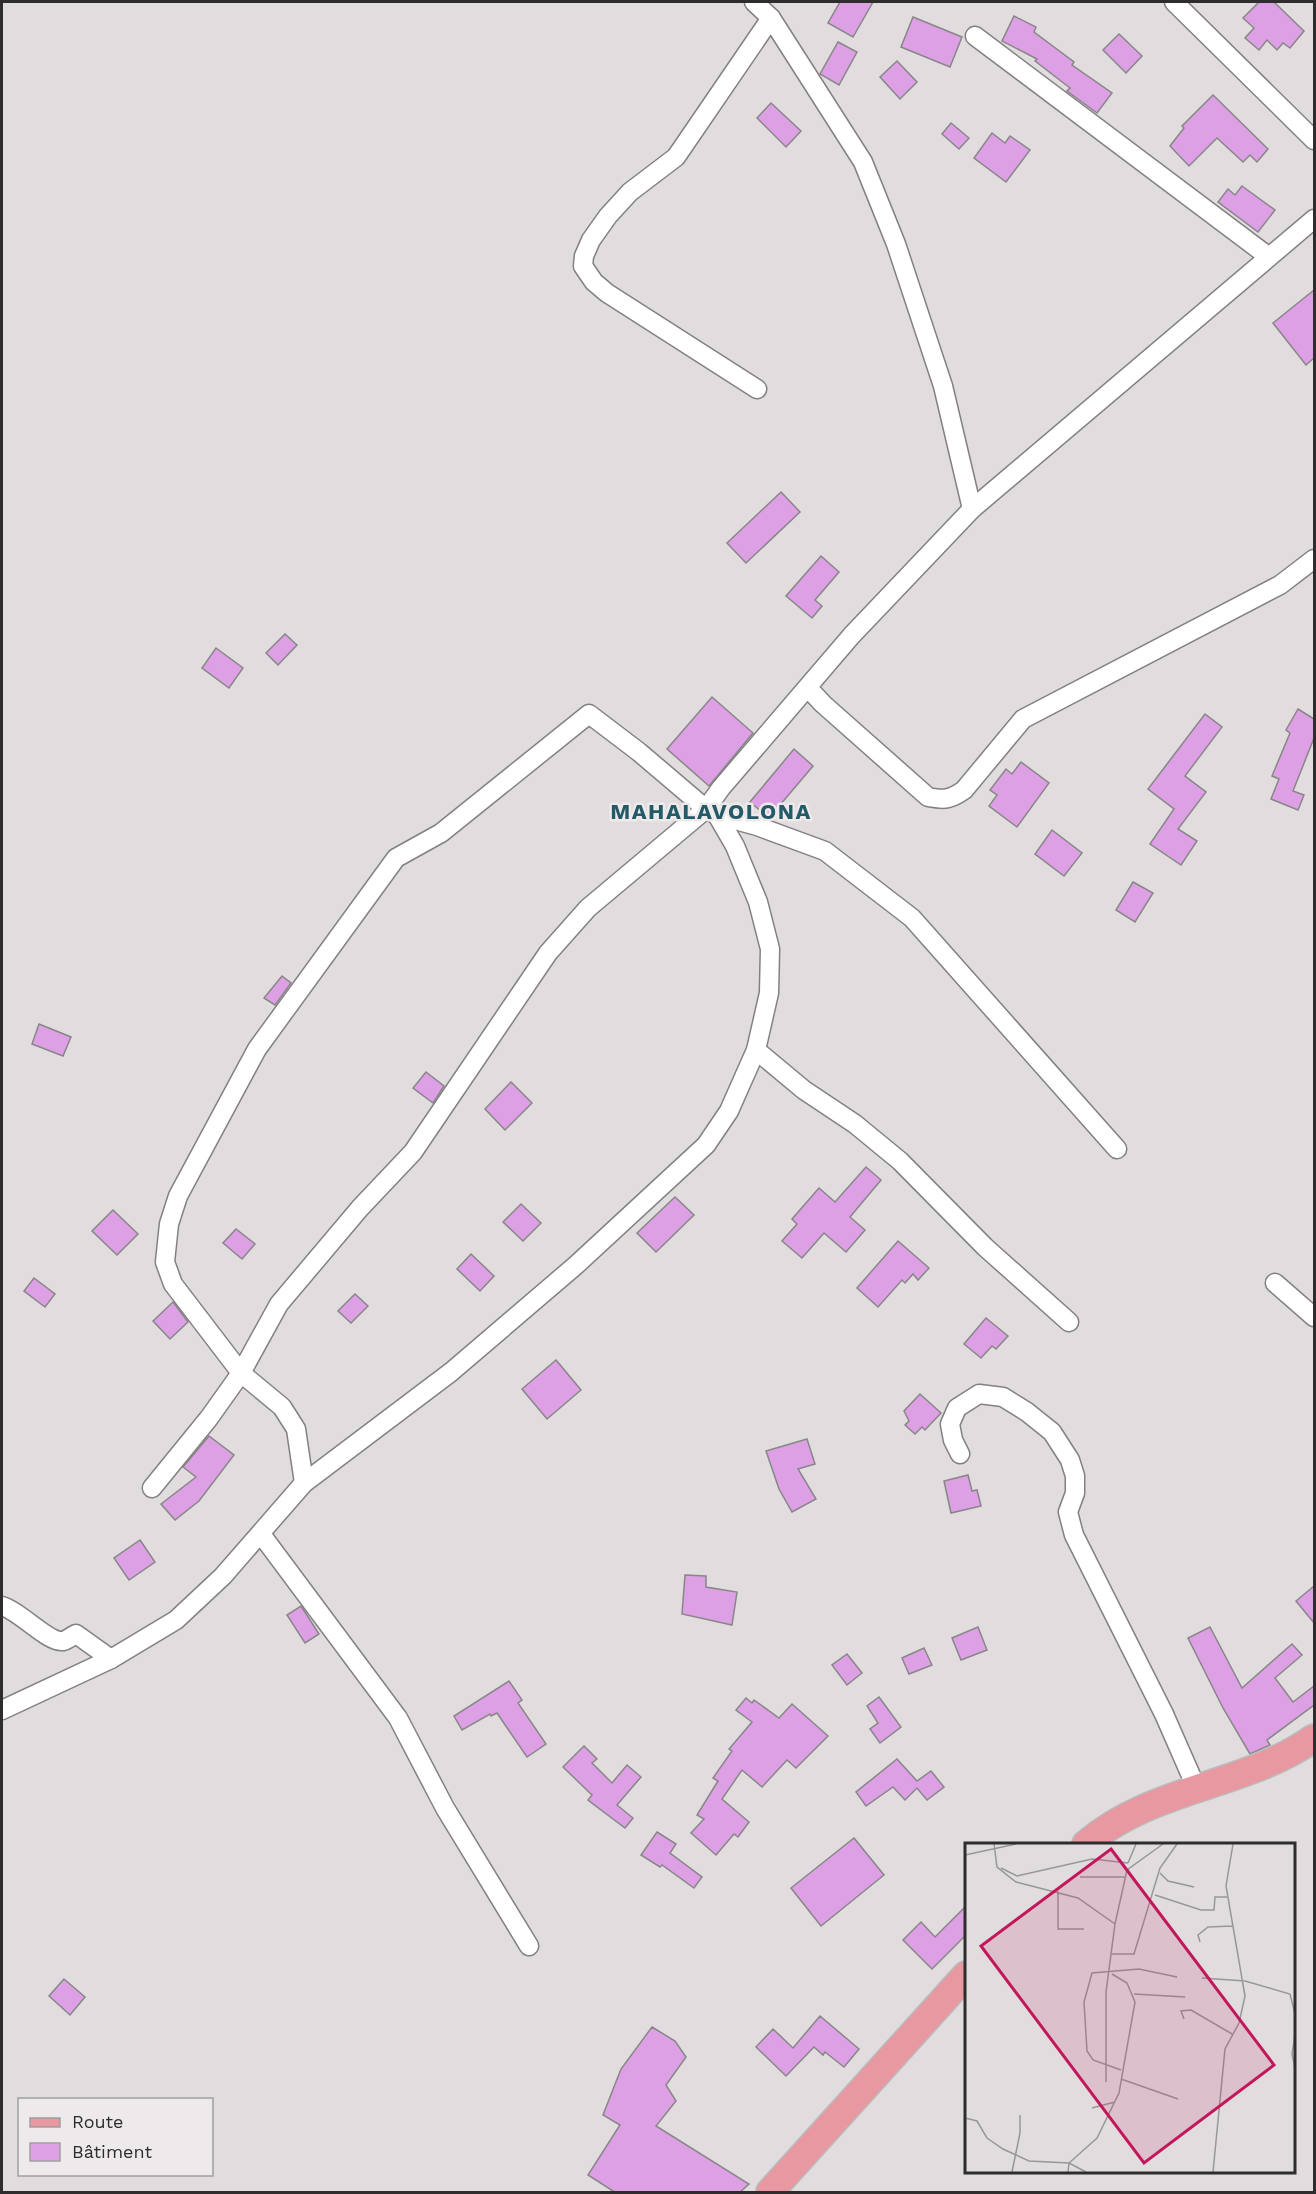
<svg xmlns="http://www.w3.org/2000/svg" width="1316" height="2194" viewBox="0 0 1316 2194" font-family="'Work Sans',sans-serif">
  <rect width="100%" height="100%" fill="#e1ddde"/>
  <g fill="#dea0e5" stroke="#888688" stroke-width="1.5">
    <polygon points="840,2 873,2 853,37 828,23"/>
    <polygon points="1259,2 1274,2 1304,31 1290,48 1283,43 1277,50 1267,40 1259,50 1245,38 1254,28 1243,18"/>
    <polygon points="1014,16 1036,27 1034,32 1074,62 1072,65 1112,93 1097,113 1067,91 1070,88 1035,61 1037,59 1002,41"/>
    <polygon points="913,17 962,37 950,67 901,47"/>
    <polygon points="1119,34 1142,56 1126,73 1103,50"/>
    <polygon points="838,42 857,52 839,85 820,74"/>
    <polygon points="897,61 917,82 900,99 880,77"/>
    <polygon points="1213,95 1268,149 1257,162 1250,155 1243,162 1217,138 1189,166 1170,146 1184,128 1182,126"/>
    <polygon points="771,103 801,131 786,147 757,118"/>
    <polygon points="951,123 969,138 959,149 942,134"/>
    <polygon points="992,133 1005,143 1010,136 1030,150 1006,182 974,158"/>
    <polygon points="1242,186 1275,210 1258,232 1218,202 1228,189 1235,195"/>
    <polygon points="1314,290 1314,358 1306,365 1273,323"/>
    <polygon points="781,492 800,512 746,563 727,543"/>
    <polygon points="821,556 839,572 815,600 822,606 812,618 786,596"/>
    <polygon points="285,634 297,645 278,665 266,653"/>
    <polygon points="216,648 243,668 229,688 202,668"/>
    <polygon points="712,697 753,733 709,786 667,749"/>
    <polygon points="1298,709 1314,719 1314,738 1293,791 1304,795 1298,810 1271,799 1279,779 1272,776 1290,733 1286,730"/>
    <polygon points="1205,714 1222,727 1185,776 1206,792 1178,829 1197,841 1181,865 1150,844 1174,809 1148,789"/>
    <polygon points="794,749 813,766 769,818 750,802"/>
    <polygon points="1021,762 1049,783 1017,827 989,806 997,795 990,790 1006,769 1012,774"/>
    <polygon points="1052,830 1082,853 1064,876 1035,854"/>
    <polygon points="1133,882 1153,893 1135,922 1116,910"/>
    <polygon points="282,976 291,983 275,1005 264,998"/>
    <polygon points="39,1024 71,1037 63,1056 32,1044"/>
    <polygon points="426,1072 444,1086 433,1103 413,1088"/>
    <polygon points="511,1082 532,1103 505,1130 485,1109"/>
    <polygon points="866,1167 881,1180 850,1217 865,1230 846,1252 824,1233 802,1258 782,1241 797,1224 792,1219 819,1188 835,1202"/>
    <polygon points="675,1197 694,1215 656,1252 637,1233"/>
    <polygon points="521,1204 541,1223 523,1241 503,1222"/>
    <polygon points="113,1210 138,1234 117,1255 92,1231"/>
    <polygon points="236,1229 255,1244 242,1259 223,1243"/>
    <polygon points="898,1241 929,1268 918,1280 913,1274 905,1283 902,1280 878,1307 857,1288"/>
    <polygon points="471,1254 494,1276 480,1291 457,1269"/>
    <polygon points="34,1278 55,1294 45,1307 24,1291"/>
    <polygon points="355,1294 368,1306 351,1323 338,1311"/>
    <polygon points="173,1302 188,1322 170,1339 153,1321"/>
    <polygon points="986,1318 1008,1336 996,1349 992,1346 981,1358 964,1344"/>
    <polygon points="556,1360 581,1390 547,1419 522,1389"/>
    <polygon points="920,1394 941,1413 925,1430 922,1427 915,1434 905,1425 909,1421 904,1411"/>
    <polygon points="209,1436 234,1455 199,1501 175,1520 161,1504 196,1477 183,1467"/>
    <polygon points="807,1439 815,1464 798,1469 816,1499 792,1512 779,1489 766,1451"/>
    <polygon points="968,1475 972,1491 977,1490 981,1506 951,1513 944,1481"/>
    <polygon points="140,1540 155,1562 129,1580 114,1558"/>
    <polygon points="685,1575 706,1576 706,1587 737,1592 732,1625 682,1614"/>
    <polygon points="1314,1586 1314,1623 1296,1601"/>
    <polygon points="301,1606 319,1634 305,1643 287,1615"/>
    <polygon points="978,1627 987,1650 961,1660 952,1638"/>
    <polygon points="1210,1627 1242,1688 1292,1644 1302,1655 1275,1678 1293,1702 1314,1686 1314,1705 1267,1740 1270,1745 1250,1754 1223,1708 1188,1638"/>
    <polygon points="924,1648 932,1665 909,1674 902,1658"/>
    <polygon points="847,1654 862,1673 847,1685 832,1665"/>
    <polygon points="509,1681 522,1700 518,1703 546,1744 527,1757 497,1713 491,1716 490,1714 462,1730 454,1716"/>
    <polygon points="879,1697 901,1727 880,1743 870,1729 878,1723 867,1706"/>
    <polygon points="746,1698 752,1703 754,1700 779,1718 792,1704 828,1736 796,1768 787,1760 762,1787 742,1770 722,1799 749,1822 738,1837 734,1834 716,1855 691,1833 704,1819 697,1815 718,1781 713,1778 732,1751 729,1749 752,1722 736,1710"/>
    <polygon points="584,1746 597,1759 592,1763 612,1783 627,1765 641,1777 617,1805 633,1818 625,1828 588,1800 592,1795 563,1767"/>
    <polygon points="897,1759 917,1781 931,1771 944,1787 927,1800 917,1788 905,1800 893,1787 866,1806 856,1792"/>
    <polygon points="657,1832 676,1844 670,1853 702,1877 694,1888 662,1865 660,1867 641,1855"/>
    <polygon points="854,1838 884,1875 821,1926 791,1888"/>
    <polygon points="966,1906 966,1935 932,1969 903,1940 921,1922 935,1937"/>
    <polygon points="64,1979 85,1997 70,2015 49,1996"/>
    <polygon points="820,2016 859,2049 844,2067 825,2052 823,2055 814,2047 786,2076 756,2047 773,2029 793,2048"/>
    <polygon points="652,2027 675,2041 686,2057 666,2085 676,2101 656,2126 749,2184 739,2193 616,2193 588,2175 620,2125 603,2115 621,2069"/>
  </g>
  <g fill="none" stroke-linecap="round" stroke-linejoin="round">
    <g stroke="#848082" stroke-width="21">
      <g id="minor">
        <polyline points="754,2 771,18 863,162 896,244 943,386 972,509"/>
        <polyline points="1174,2 1314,140"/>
        <polyline points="975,36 1269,257"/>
        <polyline points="757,389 607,293 594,282 583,266 584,256 591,240 608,216 630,192 676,157 771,18"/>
        <path d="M808 688 823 704 928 797C944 800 950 800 964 790L1023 719 1280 585 1314 559"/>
        <polyline points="756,1050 804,1090 855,1124 900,1161 985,1247 1069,1322"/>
        <polyline points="1275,1283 1314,1317"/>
        <polyline points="960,1454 953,1440 950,1424 957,1408 979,1394 1003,1397 1027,1412 1052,1432 1070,1460 1075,1476 1075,1493 1068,1512 1074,1535 1164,1714 1196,1787"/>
        <polyline points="304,1483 296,1429 282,1407 241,1373 173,1284 165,1262 169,1224 178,1196 257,1049 396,858 441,833 589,714 639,752 706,809 717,815 757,826 825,851 912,918 1117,1149"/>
        <polyline points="152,1488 209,1418 241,1373 279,1304 360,1208 413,1152 548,953 588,908 706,809 721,788 852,635 972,509 1314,219"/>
        <polyline points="261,1534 398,1718 445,1808 529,1946"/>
        <path d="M2 1606C20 1611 48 1643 63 1641 67 1640 72 1636 76 1634L111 1659"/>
        <polyline points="2,1710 111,1659 176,1620 223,1576 304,1483 451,1372 575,1266 706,1145 729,1111 756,1050 769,993 770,949 758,902 735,846 717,815"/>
      </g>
    </g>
    <g stroke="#bcbbbc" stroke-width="30">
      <g id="primary">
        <path d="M1086 1844C1152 1787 1245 1787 1314 1738"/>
        <polyline points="770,2192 966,1975"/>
      </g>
    </g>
    <use href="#minor" stroke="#fff" stroke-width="18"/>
    <use href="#primary" stroke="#e798a0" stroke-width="27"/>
  </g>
  <g text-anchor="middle" stroke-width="5" stroke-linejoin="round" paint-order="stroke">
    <g font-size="22" font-weight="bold" letter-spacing="1.5" fill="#235a65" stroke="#eeeaec">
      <text x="711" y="819">MAHALAVOLONA</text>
    </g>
  </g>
  <g transform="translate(965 1843)">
    <rect width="330" height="330" fill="#e1ddde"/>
    <path fill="none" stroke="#999697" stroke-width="1.5" d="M29 1 32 24 51 39 113 55 150 81M0 12 51 1M163 20 171 1M36 25 52 33 127 16 163 20M195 30 203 38 229 44M115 34H160M93 48V86H119M190 52 236 67H249L250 54H262M235 99 233 92 243 84 268 83M147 111H169L195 25 212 1M237 135 280 138 325 151 330 171M169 151 220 154M219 176 216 168 226 167 267 191M330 192 327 211 330 225M156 227 128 217 122 208 119 159 127 130 174 126 212 134M156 236 213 256M141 239V149L150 81 162 27 198 1M127 265 150 259M0 275 12 278 22 295 38 306 64 318 104 320 121 329M47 329 55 290V272M103 329 104 320 132 295 154 250 170 159 162 140 147 131M248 329 260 206 274 180 280 153 261 43 268 1"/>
    <path fill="#c2185b" fill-opacity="0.15" stroke="#c2185b" stroke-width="3" d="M146 6 309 222 179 320 16 103Z"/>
    <rect width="330" height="330" fill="none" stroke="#2e2c2d" stroke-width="3"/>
  </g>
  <rect width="1316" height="2194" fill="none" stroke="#2e2c2d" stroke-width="6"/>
  <rect x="18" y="2098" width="195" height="78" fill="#eeeaec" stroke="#a19ea0" stroke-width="1.5"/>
  <rect x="30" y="2118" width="30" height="9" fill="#e798a0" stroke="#a19ea0" stroke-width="1.5"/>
  <text x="72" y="2128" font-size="18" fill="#2e2c2d">Route</text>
  <rect x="30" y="2143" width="30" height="18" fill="#dea0e5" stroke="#a19ea0" stroke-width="1.5"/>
  <text x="72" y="2158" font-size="18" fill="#2e2c2d">Bâtiment</text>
</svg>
